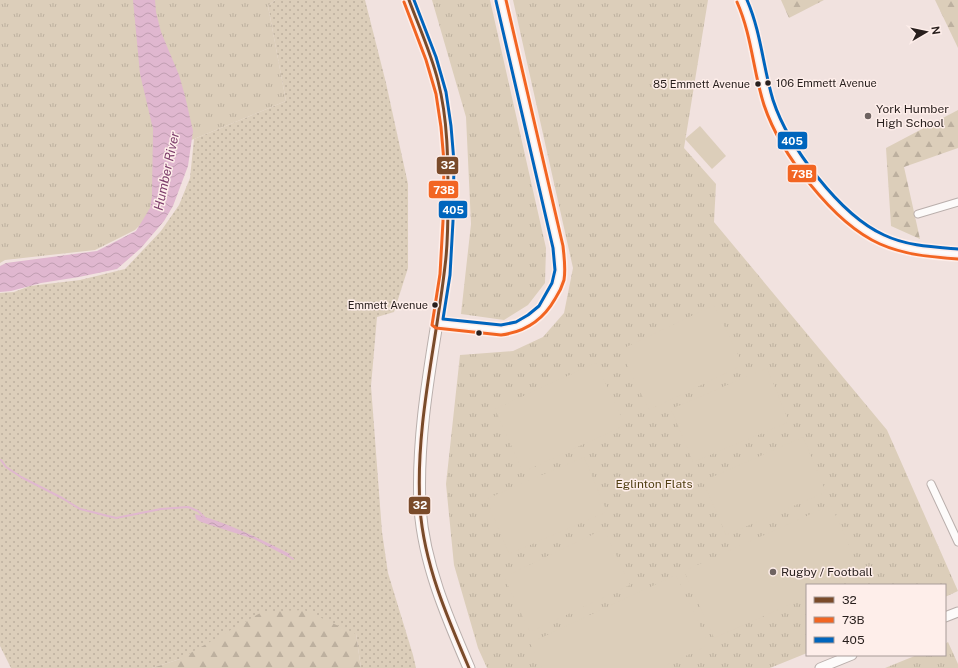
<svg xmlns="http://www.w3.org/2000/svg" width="958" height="668" viewBox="0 0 958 668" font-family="'Public Sans',sans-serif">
  <defs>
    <pattern id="grass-dots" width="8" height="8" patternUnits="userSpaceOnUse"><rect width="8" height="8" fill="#dcceba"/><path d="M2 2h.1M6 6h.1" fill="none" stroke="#bdb09f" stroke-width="1.8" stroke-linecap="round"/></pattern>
    <pattern id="forest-firs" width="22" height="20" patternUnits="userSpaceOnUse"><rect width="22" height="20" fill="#dcceba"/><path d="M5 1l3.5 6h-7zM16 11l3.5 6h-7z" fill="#bdb09f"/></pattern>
    <pattern id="park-tufts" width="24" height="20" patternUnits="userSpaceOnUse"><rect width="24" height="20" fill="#dcceba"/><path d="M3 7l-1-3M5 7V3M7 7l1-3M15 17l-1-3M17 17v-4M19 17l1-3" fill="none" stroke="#bdb09f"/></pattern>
    <pattern id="water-waves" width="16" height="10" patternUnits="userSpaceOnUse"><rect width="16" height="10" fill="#e0b7cf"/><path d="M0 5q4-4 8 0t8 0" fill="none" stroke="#c09db1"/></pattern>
  </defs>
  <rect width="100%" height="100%" fill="#f1e2df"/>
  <polygon fill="url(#grass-dots)" points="275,0 365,0 386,83 408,184 408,268 394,312 377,317 371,386 382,532 388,573 413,655 416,668 361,668 356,634 180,659 152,668 11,668 0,646 0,293 14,292 30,286 80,280 125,269 161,231 179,205 190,178 194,139 286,101 268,6"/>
  <g fill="url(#forest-firs)">
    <polygon points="781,0 824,0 789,18"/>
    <polygon points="935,0 958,0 958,48"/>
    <polygon points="958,110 958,148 904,167 920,239 891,226 886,148"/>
    <polygon points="304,610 356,634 361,668 152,668 180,659 262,612"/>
  </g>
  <g fill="url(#park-tufts)">
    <polygon points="0,0 275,0 268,6 286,101 194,139 158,151 156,185 148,217 135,230 95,250 5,260 0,263"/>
    <polygon points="432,0 490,0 546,248 545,283 528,305 504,320 461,314 471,224 466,117"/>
    <polygon points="513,0 708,0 684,148 716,184 714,222 887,430 958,591 945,597 945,585 807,585 807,653 770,668 487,668 478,648 454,565 446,484 460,355 513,351 543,337 564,313 573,268"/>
    <polygon points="948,642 958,664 958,668 885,668 917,655 945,655 945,644"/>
  </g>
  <g fill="#dcceba">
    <polygon points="700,126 726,156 712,169 685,139"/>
    <polygon points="714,305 743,365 649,410 620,350"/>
    <polygon points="596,363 625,425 523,472 495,409"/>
    <polygon points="767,368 789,422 693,462 671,409"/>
    <polygon points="803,437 826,492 726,535 703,481"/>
    <polygon points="584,457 607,512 509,554 486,499"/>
    <polygon points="831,505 861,572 833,585 807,585 807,597 714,638 684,571"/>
    <polygon points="604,529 630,585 530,632 504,577"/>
    <polygon points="676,575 709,645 660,668 542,668 530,643"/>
  </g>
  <g fill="url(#water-waves)">
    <polygon points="133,0 155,0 156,12 161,32 179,75 185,96 193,131 188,166 173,206 164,221 141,248 117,269 79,277 41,283 11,291 0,292 0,266 6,263 97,251 136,231 150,208 152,196 153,129 140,74"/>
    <path d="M195 514C228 523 259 538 290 554L288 557 254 539 201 522 196 519Z"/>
  </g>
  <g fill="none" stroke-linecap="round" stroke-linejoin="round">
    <g stroke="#e0b7cf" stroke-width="2">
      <polyline points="1,460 6,467 21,477 62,498 80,509 116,518 161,509 188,507 198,511 204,517"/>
      <polyline points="287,555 293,559"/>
    </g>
    <g stroke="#baafac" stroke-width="9">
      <g id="street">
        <polyline points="918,214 958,202"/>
        <polyline points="931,484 958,542"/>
      </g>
    </g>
    <g stroke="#baafac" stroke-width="11">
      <g id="secondary">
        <path d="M742 0C749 16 754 32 757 49 761 67 763 85 769 103 781 141 804 170 831 199 847 216 862 231 883 240 907 251 932 252 958 254"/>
        <path d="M437 323 501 330C525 327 540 317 552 295 555 290 558 285 559 278 561 268 559 257 558 247L501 0"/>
        <polyline points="945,617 958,612"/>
        <polyline points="820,668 852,655"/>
      </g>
    </g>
    <g stroke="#baafac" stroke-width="13">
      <path id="primary" d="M409 0C421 31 435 62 441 94 448 129 449 165 448 200 448 225 448 251 444 276 442 292 439 307 437 323 427 384 417 446 420 508 424 564 447 617 469 668"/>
    </g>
    <use href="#street" stroke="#fdfbfa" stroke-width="7"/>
    <use href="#secondary" stroke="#fdfbfa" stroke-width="9"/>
    <use href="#primary" stroke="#fdfbfa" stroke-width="11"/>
    <g stroke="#feeeea" stroke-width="6">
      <path id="bus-1" d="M409 0C419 27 431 53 438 81 448 120 448 160 448 200 448 222 448 244 445 266 436 346 415 426 420 508 424 564 447 617 469 668"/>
    </g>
    <g stroke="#feeeea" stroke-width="6">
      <g id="bus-2">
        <path d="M404 2 426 60 436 94 441 127 444 162 443 221 440 274 432 325 436 328 501 335C525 332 543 320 555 299 559 293 562 287 564 280 566 268 564 257 563 246L506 0"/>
        <path d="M737 2C752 36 753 71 764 105 780 153 833 223 880 244 905 255 931 257 958 259"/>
      </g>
    </g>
    <g stroke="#feeeea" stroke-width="6">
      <g id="bus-3">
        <polyline points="414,0 436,57 446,92 451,126 454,162 453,221 450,275 443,319 501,325 516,322 528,315 539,306 552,283 555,270 553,248 496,1"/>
        <path d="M747 0C761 32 763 67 773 100 788 146 840 215 884 235 907 246 933 247 958 249"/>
      </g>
    </g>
    <use href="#bus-1" stroke="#7a4b2a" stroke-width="3"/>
    <use href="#bus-2" stroke="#f26522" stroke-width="3"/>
    <use href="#bus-3" stroke="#0065bd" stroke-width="3"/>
  </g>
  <g fill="#281f1d" stroke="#feeeea" stroke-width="1.5">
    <circle cx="768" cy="83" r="3.5"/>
    <circle cx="758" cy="84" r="3.5"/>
    <circle cx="435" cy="305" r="3.5"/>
    <circle cx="479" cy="333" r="3.5"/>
  </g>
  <g fill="#6e6361" stroke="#feeeea" stroke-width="1.5">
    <circle cx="868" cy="116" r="4"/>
    <circle cx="773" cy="572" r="4"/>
  </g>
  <g text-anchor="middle" stroke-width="3" stroke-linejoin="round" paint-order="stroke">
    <g font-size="11" fill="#281f1d" stroke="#feeeea" text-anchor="end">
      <text x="776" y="87" text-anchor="start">106 Emmett Avenue</text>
      <text x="750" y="88">85 Emmett Avenue</text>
      <text x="428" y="309">Emmett Avenue</text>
    </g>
    <g font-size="12" fill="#281f1d" stroke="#feeeea" text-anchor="start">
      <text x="876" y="113">York Humber<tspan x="876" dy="14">High School</tspan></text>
      <text x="781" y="576">Rugby / Football</text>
    </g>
    <g font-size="12" fill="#503f13" stroke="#feeeea">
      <text x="654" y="488">Eglinton Flats</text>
    </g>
    <g font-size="13" font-style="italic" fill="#7d3d6b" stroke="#feeeea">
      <text transform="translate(166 171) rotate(-78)" y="5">Humber River</text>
    </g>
  </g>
  <g stroke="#feeeea" stroke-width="1.5">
    <rect x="777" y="131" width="31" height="19" rx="4" fill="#0065bd"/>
    <rect x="436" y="156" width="23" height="19" rx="4" fill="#7a4b2a"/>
    <rect x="787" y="164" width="30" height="19" rx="4" fill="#f26522"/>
    <rect x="428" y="180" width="31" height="19" rx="4" fill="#f26522"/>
    <rect x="438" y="200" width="30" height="19" rx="4" fill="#0065bd"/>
    <rect x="408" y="496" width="23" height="19" rx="4" fill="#7a4b2a"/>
  </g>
  <g font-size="11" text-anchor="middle" font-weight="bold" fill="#fff">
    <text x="792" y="145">405</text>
    <text x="448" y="169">32</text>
    <text x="802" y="178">73B</text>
    <text x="444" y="194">73B</text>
    <text x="453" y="214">405</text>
    <text x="420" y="509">32</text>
  </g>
  <rect x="806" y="584" width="140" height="72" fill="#feeeea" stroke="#a89b98"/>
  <rect x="814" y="597" width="20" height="6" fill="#7a4b2a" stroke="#a89b98"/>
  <text x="842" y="604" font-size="12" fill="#281f1d">32</text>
  <rect x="814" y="617" width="20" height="6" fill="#f26522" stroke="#a89b98"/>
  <text x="842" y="624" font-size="12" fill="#281f1d">73B</text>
  <rect x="814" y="637" width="20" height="6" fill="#0065bd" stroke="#a89b98"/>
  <text x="842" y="644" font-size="12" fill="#281f1d">405</text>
  <g transform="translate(926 32) rotate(81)" stroke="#feeeea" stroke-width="3" paint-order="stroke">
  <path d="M0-3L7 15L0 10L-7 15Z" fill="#281f1d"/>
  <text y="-6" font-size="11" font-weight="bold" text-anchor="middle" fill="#281f1d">N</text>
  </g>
</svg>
